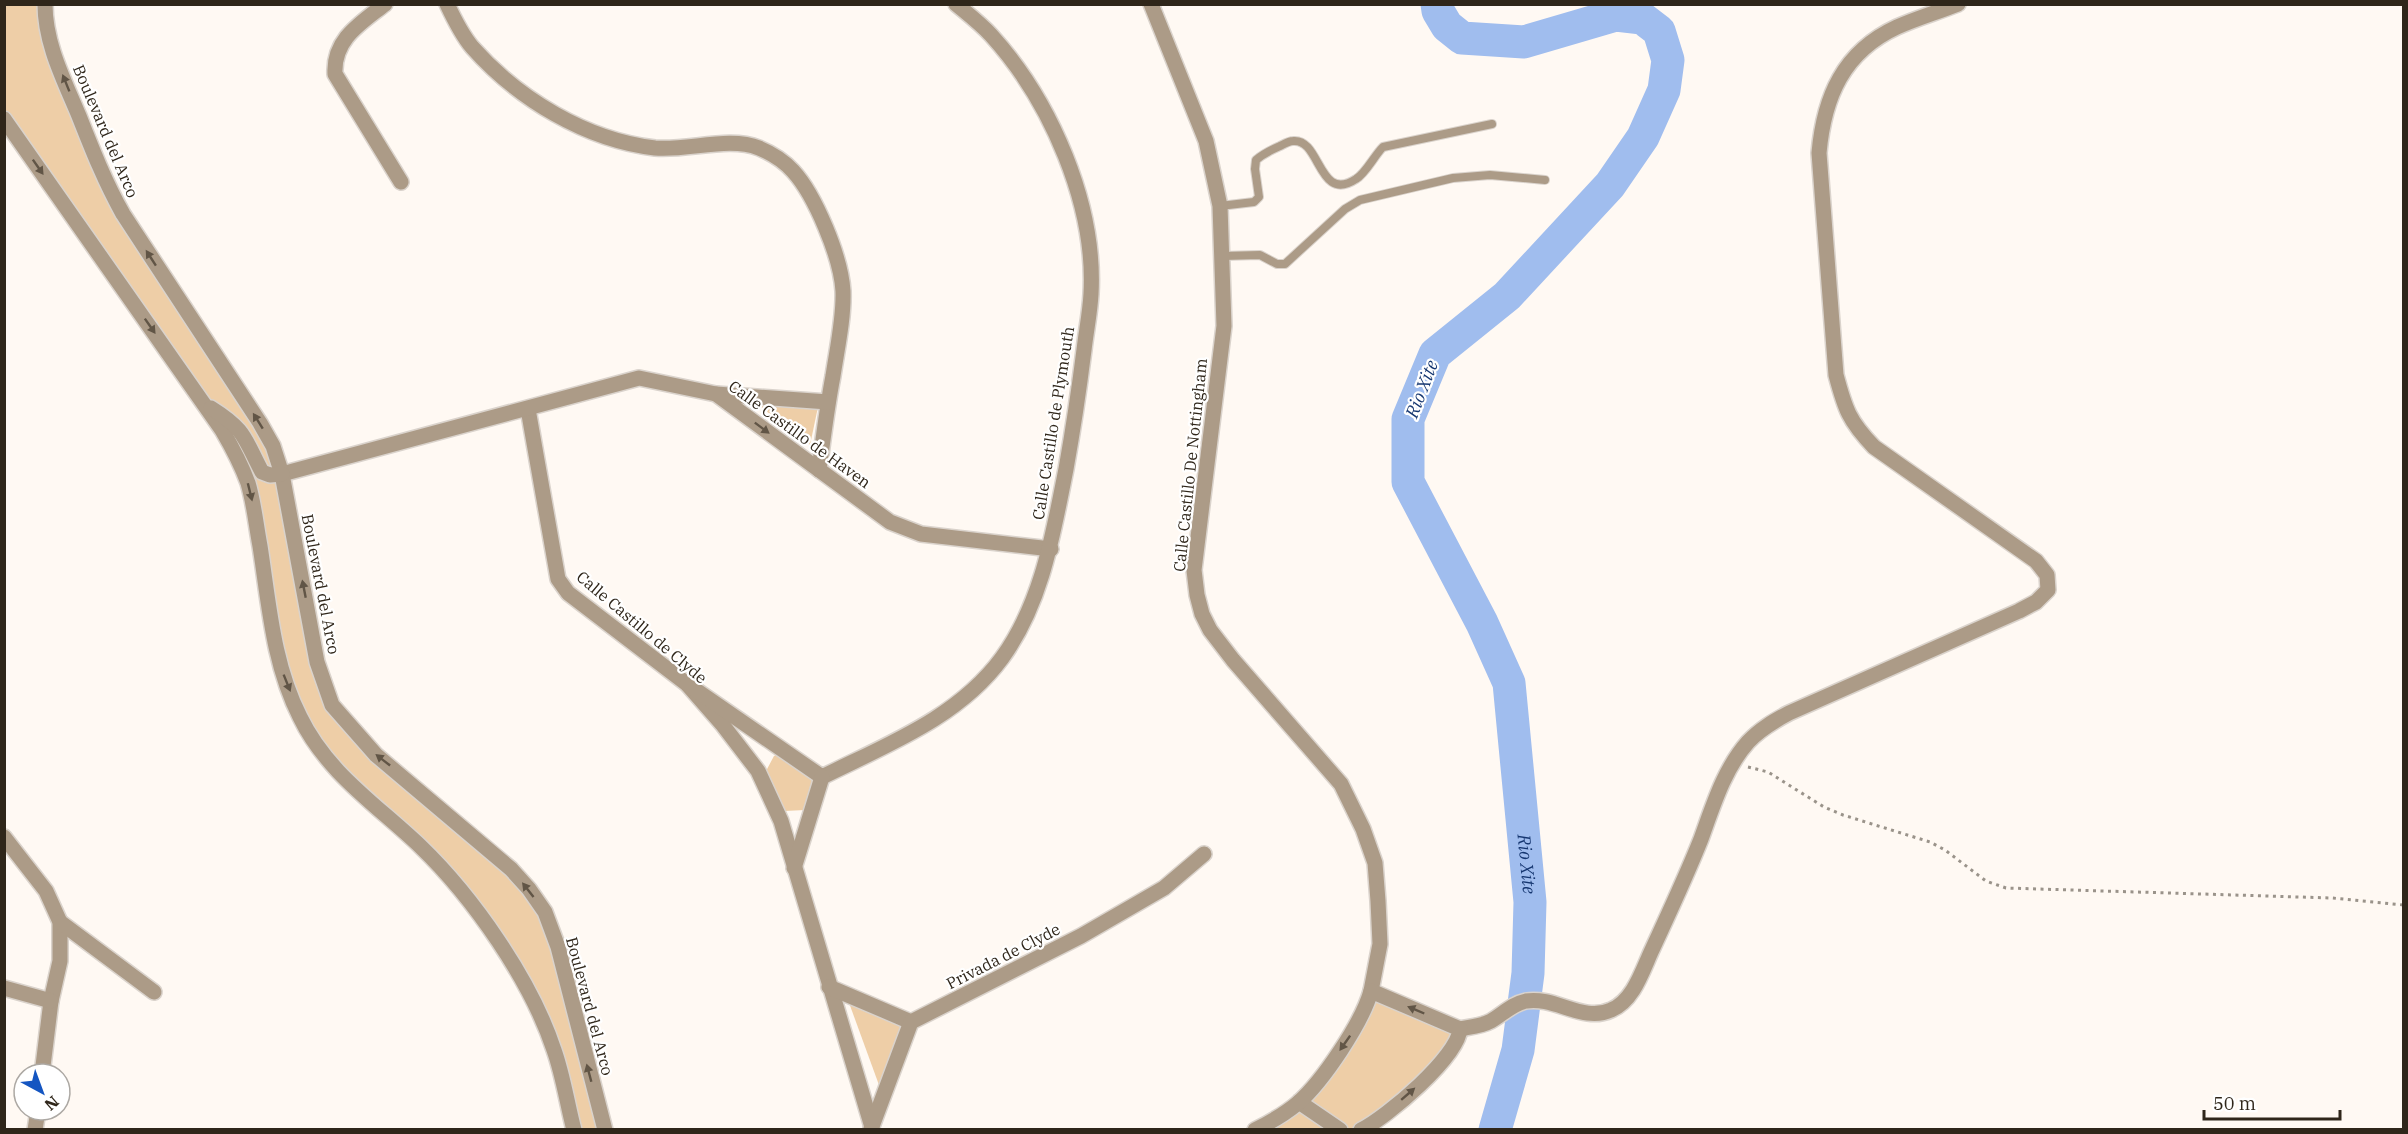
<svg xmlns="http://www.w3.org/2000/svg" width="2408" height="1134" viewBox="0 0 2408 1134" font-family="'IBM Plex Serif',serif">
  <rect width="100%" height="100%" fill="#fff9f3"/>
  <g fill="#eecea7">
    <polygon points="4,5 45,5 46,22 109,189 273,446 332,705 511,869 545,912 607,1129 574,1129 554,1050 480,916 347,782 300,717 237,457 5,119"/>
    <polygon points="756,403 818,407 810,445"/>
    <polygon points="781,753 814,776 805,810 785,811 766,771 774,756"/>
    <polygon points="1371,991 1460,1029 1455,1045 1361,1129 1255,1130 1299,1102"/>
    <polygon points="848,1000 901,1026 879,1085"/>
  </g>
  <g fill="none" stroke-linecap="round" stroke-linejoin="round">
    <path stroke="#a0bdee" stroke-width="33" id="s1" d="M1437 4 1438 11 1447 26 1462 38 1524 42 1616 15 1642 18 1659 31 1668 60 1664 90 1643 137 1610 185 1507 296 1435 354 1408 419V482L1482 623 1509 683 1530 902 1528 973 1518 1050 1495 1130"/>
    <g stroke="#dad3cc" stroke-width="10">
      <g id="service">
        <path d="M1220 206 1254 202 1259 197 1255 169 1256 160C1264 153 1271 150 1280 146 1284 144 1289 141 1293 141 1321 138 1318 204 1356 179 1366 173 1374 156 1383 147L1492 124"/>
        <polyline points="1222,256 1260,255 1277,264 1285,264 1345,209 1360,200 1453,178 1490,175 1545,180"/>
      </g>
    </g>
    <g stroke="#dad3cc" stroke-width="18">
      <g id="minor">
        <path d="M385 4C361 23 333 39 335 74L401 182"/>
        <path d="M447 4C454 19 462 35 472 47 518 99 586 140 655 148 688 151 729 136 759 148 771 153 784 161 793 171 815 195 841 257 843 291 844 318 837 349 833 376 827 407 823 439 819 470"/>
        <polyline points="1151,4 1206,141 1220,206 1224,326 1194,570 1197,595 1202,614 1210,630 1233,660 1341,784 1363,829 1375,863 1378,901 1380,944 1371,991"/>
        <polyline points="716,394 828,402"/>
        <polyline points="528,409 558,579 568,593 687,684 722,724 758,771 781,821 872,1127"/>
        <polyline points="282,474 639,378 716,394 890,522 921,534 1051,549"/>
        <path d="M687 684 822 777C886 745 958 718 1002 658 1042 603 1053 534 1066 469 1073 430 1079 390 1084 350 1086 332 1090 313 1091 294 1096 205 1051 101 991 35 981 24 968 14 956 4"/>
        <polyline points="4,837 46,891 60,922 60,961 51,1001 42,1074"/>
        <polyline points="794,868 822,777"/>
        <polyline points="60,922 154,992"/>
        <polyline points="829,987 911,1022"/>
        <polyline points="4,988 51,1001"/>
        <path d="M1460 1029C1470 1027 1482 1026 1491 1021 1503 1014 1512 1004 1526 1001 1555 996 1583 1023 1611 1010 1633 1001 1642 972 1651 952 1668 915 1686 877 1701 839 1713 806 1724 769 1748 742 1760 729 1774 721 1789 713L2019 611 2036 602 2048 590 2047 575 2036 561 1874 447C1849 421 1845 409 1836 375L1819 153C1824 97 1843 52 1897 27 1917 18 1938 12 1958 4"/>
        <polyline points="871,1129 911,1022 1081,936 1164,888 1204,854"/>
        <polyline points="35,1130 38,1110"/>
      </g>
    </g>
    <g stroke="#dad3cc" stroke-width="18">
      <g id="tertiary">
        <path d="M45 4C45 44 64 80 79 116 92 149 105 182 123 214L260 423 273 446 282 474 317 662 332 705 376 755 511 869 529 889 545 912 558 947 605 1130"/>
        <path d="M4 119 222 430C232 447 241 464 248 483 254 503 256 525 260 546 269 604 273 664 300 717 327 773 377 805 420 846 473 897 531 980 554 1050 563 1075 567 1103 574 1130"/>
        <path d="M211 408C246 430 244 438 262 472L270 475 282 474"/>
        <polyline points="1299,1102 1340,1130"/>
        <path d="M1255 1130C1271 1122 1285 1114 1298 1103 1323 1081 1362 1023 1371 991L1460 1029C1458 1057 1387 1117 1361 1130"/>
      </g>
    </g>
    <polyline stroke="#9a938a" stroke-width="3" stroke-dasharray="3 4.5" stroke-linecap="butt" points="1748,767 1768,772 1824,807 1843,815 1930,842 1945,850 1986,881 2006,888 2332,898 2404,905"/>
    <use href="#service" stroke="#ac9b87" stroke-width="8"/>
    <use href="#minor" stroke="#ac9b87" stroke-width="15"/>
    <use href="#tertiary" stroke="#ac9b87" stroke-width="15"/>
  </g>
  <defs><path id="oneway-solid" d="M-6-.8H1V-3.2L6.5 0L1 3.2V.8H-6Z" transform="scale(1.5)"/></defs>
  <g fill="#615546">
    <use href="#oneway-solid" transform="translate(66 83) rotate(-112)"/>
    <use href="#oneway-solid" transform="translate(38 167) rotate(55)"/>
    <use href="#oneway-solid" transform="translate(151 258) rotate(-123)"/>
    <use href="#oneway-solid" transform="translate(150 326) rotate(55)"/>
    <use href="#oneway-solid" transform="translate(258 421) rotate(-122)"/>
    <use href="#oneway-solid" transform="translate(762 428) rotate(37)"/>
    <use href="#oneway-solid" transform="translate(250 492) rotate(76)"/>
    <use href="#oneway-solid" transform="translate(304 589) rotate(-101)"/>
    <use href="#oneway-solid" transform="translate(287 683) rotate(68)"/>
    <use href="#oneway-solid" transform="translate(383 760) rotate(-142)"/>
    <use href="#oneway-solid" transform="translate(528 890) rotate(-128)"/>
    <use href="#oneway-solid" transform="translate(1416 1010) rotate(-157)"/>
    <use href="#oneway-solid" transform="translate(1345 1043) rotate(125)"/>
    <use href="#oneway-solid" transform="translate(589 1073) rotate(-105)"/>
    <use href="#oneway-solid" transform="translate(1408 1094) rotate(-41)"/>
  </g>
  <g text-anchor="middle" stroke-width="4.5" stroke-linejoin="round" paint-order="stroke">
    <g font-size="16" fill="#2f261a" stroke="#fff">
      <text transform="translate(106 131) rotate(67)" y="6">Boulevard del Arco</text>
      <text transform="translate(1053 423) rotate(-81)" y="6">Calle Castillo de Plymouth</text>
      <text transform="translate(800 434) rotate(36)" y="6">Calle Castillo de Haven</text>
      <text transform="translate(1190 465) rotate(-84)" y="6">Calle Castillo De Nottingham</text>
      <text transform="translate(321 584) rotate(79)" y="6">Boulevard del Arco</text>
      <text transform="translate(642 627) rotate(40)" y="6">Calle Castillo de Clyde</text>
      <text transform="translate(1003 956) rotate(-27)" y="6">Privada de Clyde</text>
      <text transform="translate(590 1006) rotate(75)" y="6">Boulevard del Arco</text>
    </g>
    <g font-size="18" font-style="italic" fill="#153670" stroke="#fff">
      <text transform="translate(1422 389) rotate(-69)" y="6">Rio Xite</text>
      <text dy="6" stroke="none"><textPath href="#s1" startOffset="1204">Rio Xite</textPath></text>
    </g>
  </g>
  <rect width="2408" height="1134" fill="none" stroke="#2f261a" stroke-width="12"/>
  <g transform="translate(42 1092) rotate(139)"><circle r="28" fill="#ffffff" stroke="#aca8a3" stroke-width="1.5"/>
  <path d="M0-4.5L10 22L0 15L-10 22Z" fill="#1455c1"/>
  <text y="-9" font-size="16" font-weight="bold" text-anchor="middle" fill="#2f261a">N</text>
  </g>
  <path d="M2204 1110v9h136v-9" fill="none" stroke="#2f261a" stroke-width="3"/>
  <text x="2213" y="1110" font-size="18" fill="#2f261a" stroke="#ffffff" stroke-width="4.5" paint-order="stroke">50 m</text>
</svg>
